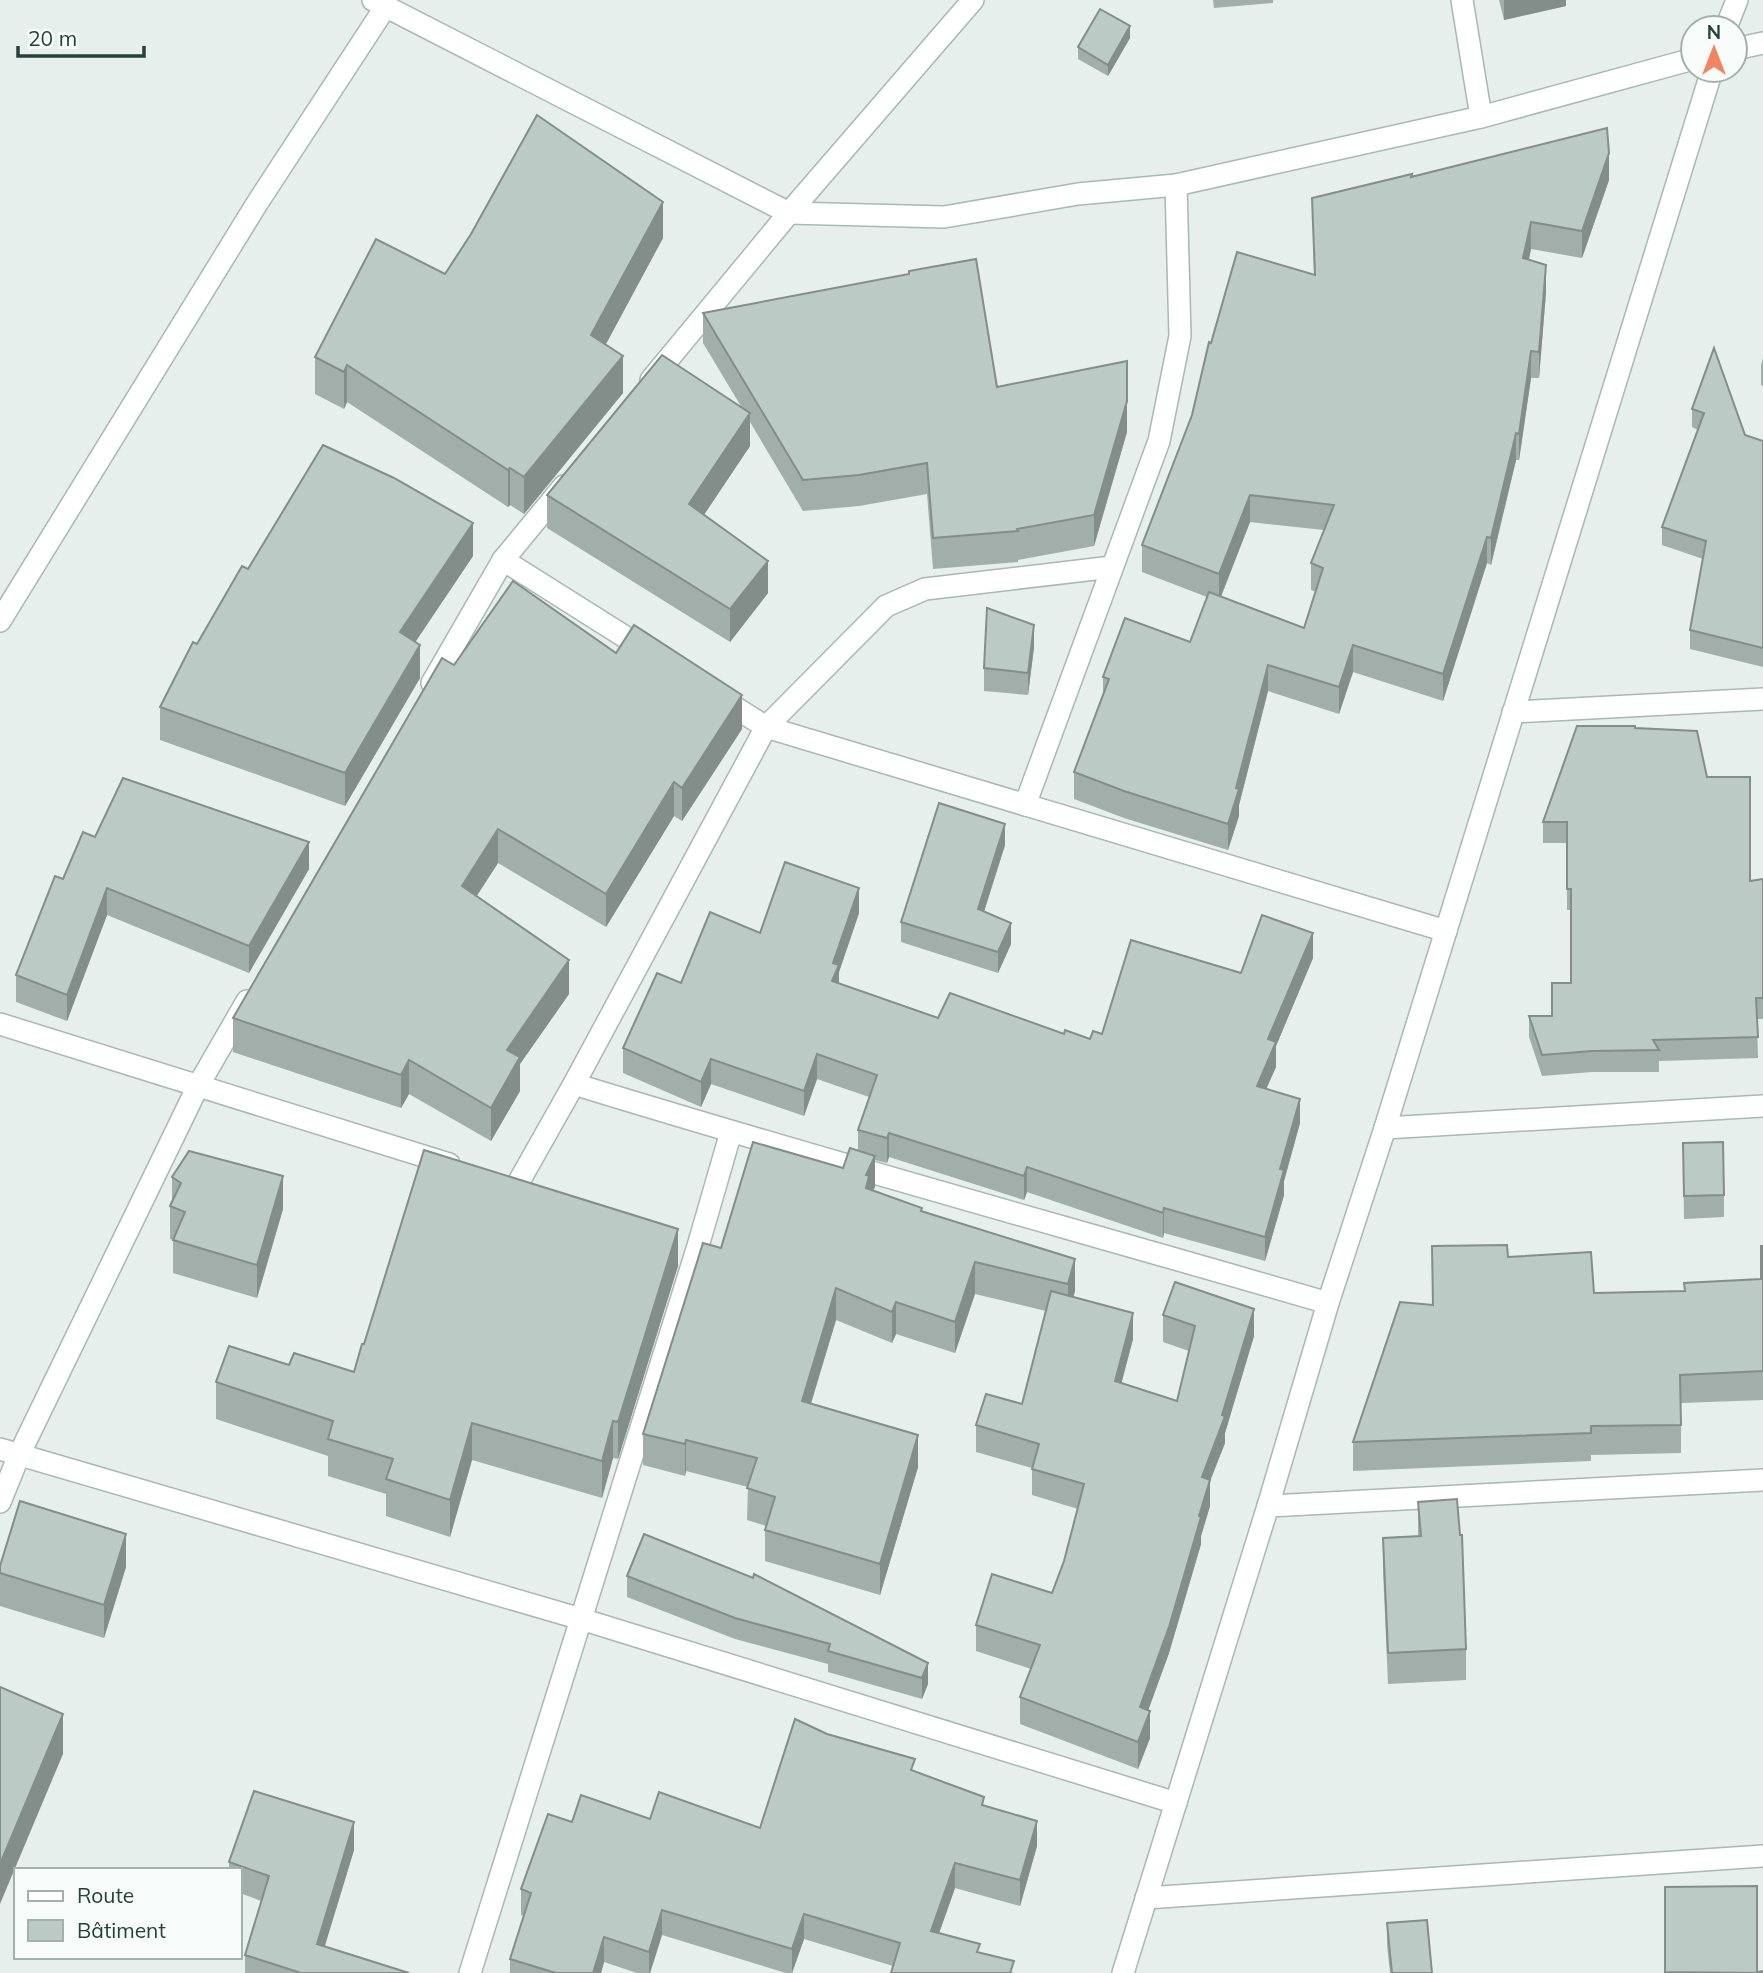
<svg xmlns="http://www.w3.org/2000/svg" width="1763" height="1973" viewBox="0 0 1763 1973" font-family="Mulish,sans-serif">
  <rect width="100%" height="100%" fill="#e6efeb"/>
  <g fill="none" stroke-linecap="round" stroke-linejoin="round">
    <g stroke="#a8b8b2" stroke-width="24">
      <g id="street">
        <polyline points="1462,0 1481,117"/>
        <polyline points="1726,28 1737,0"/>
        <polyline points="651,380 789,213 973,0"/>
        <polyline points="503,560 649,652"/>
        <polyline points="0,621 256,205 386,6"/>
        <polyline points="432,683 503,560 564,486"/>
        <polyline points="720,698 766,727 1446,931"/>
        <polyline points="1513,712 1763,699"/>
        <polyline points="1025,805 1159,441 1180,336 1176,185"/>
        <polyline points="0,1024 449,1164"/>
        <path d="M574 1084C824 1161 1077 1230 1328 1303"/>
        <polyline points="1385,1128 1763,1106"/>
        <polyline points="517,1185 574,1084 766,727 886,606 925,589 1112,567"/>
        <polyline points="0,1449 581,1619 1176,1803"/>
        <polyline points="0,1502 19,1455 198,1086 247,1001"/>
        <polyline points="1268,1506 1763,1480"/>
        <polyline points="1146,1898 1763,1856"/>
        <polyline points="470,1973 698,1246 731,1132"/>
        <polyline points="1123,1973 1268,1506 1328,1303 1385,1128 1712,70"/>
      </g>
    </g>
    <g stroke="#a4bbb3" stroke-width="24">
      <g id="secondary">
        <polyline points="373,0 789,213 944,217 1078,194 1176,185 1481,117 1693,59"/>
        <polyline points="1735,49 1763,43"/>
      </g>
    </g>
    <use href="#street" stroke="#fff" stroke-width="21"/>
    <use href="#secondary" stroke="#fff" stroke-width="21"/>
  </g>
  <g fill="#a1aea9" fill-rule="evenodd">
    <polygon points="1213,0 1273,0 1273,3 1214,8"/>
    <polygon points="1499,0 1566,0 1566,6 1504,20"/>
    <polygon points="1130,38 1108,76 1078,59 1078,47"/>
    <path d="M1412 177 1609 180 1582 258 1531 249 1529 260 1546 292 1539 378H1531L1519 460H1516L1491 565 1487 563 1443 701 1353 672 1339 714 1268 691 1239 805V816L1228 850 1124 818 1074 799V772L1103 694V677L1190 642 1207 597 1142 572V545L1192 415 1211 343 1314 274 1312 198ZM1250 522 1324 530 1311 563V590L1316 592 1304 628 1221 597Z"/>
    <polygon points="663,238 605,345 623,393 524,514 510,505 508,507 347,402 344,409 315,394 315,357 445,274"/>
    <polygon points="703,313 997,387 1127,432 1094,546 1018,560 1018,562 933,569 927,494 859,506 803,511 750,422 750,446 704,515 768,593 730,642 547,528 547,495 742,408 703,343"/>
    <polygon points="1714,348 1745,435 1763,441 1763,667 1690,649 1690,630 1703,559 1662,545 1662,527 1698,430 1692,427 1692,409"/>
    <polygon points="1763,358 1763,386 1761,385 1761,365"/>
    <polygon points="473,556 415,642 420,678 345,806 160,740 160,707 248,569"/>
    <polygon points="1034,647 1028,695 984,691 984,668"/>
    <polygon points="616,653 742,729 682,821 674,816 606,927 498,863 476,896 569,994 520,1064 520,1091 491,1141 409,1094 401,1108 233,1052 233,1018 454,665"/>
    <polygon points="1635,728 1707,777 1750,881 1763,879 1763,1019 1757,1019 1758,1058 1659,1061 1659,1072 1592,1072 1542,1076 1529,1037 1529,1016 1552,1016 1571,983 1571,910 1567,910 1567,843 1543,843 1543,822"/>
    <polygon points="95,837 309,869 249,973 107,915 67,1021 16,1002 16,975 63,879"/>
    <polygon points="1005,845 984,912 1011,944 998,973 901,942 901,922"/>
    <polygon points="859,913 839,972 839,984 938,1018 1064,1034 1090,1039 1241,973 1313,958 1276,1046 1276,1067 1266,1088 1300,1123 1284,1181 1284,1195 1265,1261 1164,1233 1163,1238 1027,1192 1024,1200 889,1157 887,1163 875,1160 875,1187 873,1190 922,1211 1075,1259 1075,1291 1073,1297 1133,1339 1121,1383 1177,1401 1189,1351 1163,1342 1163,1315 1254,1336 1225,1433 1225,1443 1210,1481 1210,1506 1201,1536 1201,1544 1169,1653 1148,1710 1150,1738 1138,1769 1020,1724 1020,1697 1031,1669 976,1651 976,1625 1052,1593 1064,1561 1078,1509 1032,1495 1032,1468 976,1452 976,1425 1022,1404 1046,1311 975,1294 955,1353 896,1334 892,1343 836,1320 811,1404 918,1467 880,1595 765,1561 765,1530 766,1526 747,1520 748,1487 686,1471 685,1476 643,1465 643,1434 721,1248 843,1168 858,1151 858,1130 869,1097 817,1079 804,1116 711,1084 701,1107 623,1073 623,1048 681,983 760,933"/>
    <polygon points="1683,1143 1724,1195 1724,1217 1684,1219"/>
    <polygon points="172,1177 283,1209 257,1298 173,1273 173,1240 170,1239 170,1206 172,1200"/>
    <polygon points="1763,1246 1763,1400 1681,1403 1681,1453 1591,1455 1591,1461 1353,1471 1353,1442 1432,1304 1508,1257 1594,1293 1684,1291 1761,1279"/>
    <polygon points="678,1266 618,1459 613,1458 602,1498 472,1460 450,1537 386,1516 386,1494 328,1476 328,1456 216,1419 216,1382 289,1365 354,1372 364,1344"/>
    <polygon points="1418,1502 1466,1649 1466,1680 1388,1684 1383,1569 1383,1538 1418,1537"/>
    <polygon points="0,1566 126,1567 104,1638 0,1606"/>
    <polygon points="627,1576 928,1663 928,1684 922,1699 828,1672 828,1664 735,1639 627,1597"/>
    <polygon points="827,1734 915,1771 984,1806 1037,1846 1020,1906 955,1888 939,1933 980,1953 1014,1973 893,1966 804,1939 792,1973 786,1973 662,1935 650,1973 637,1973 604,1962 601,1973 510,1973 510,1959 524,1916 521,1915 521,1889 572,1822 650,1819 760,1828"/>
    <polygon points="354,1850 324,1947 409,1973 245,1973 245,1955 261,1901 240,1893 240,1870 229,1870 229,1862"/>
    <polygon points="1387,1923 1432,1973 1390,1973 1387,1945"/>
  </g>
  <g fill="#838d89">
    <polygon points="1504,0 1566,0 1566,6 1504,20"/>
    <polygon points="1130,26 1130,38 1108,76 1108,65"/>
    <polygon points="1609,153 1609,180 1582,258 1582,231"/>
    <polygon points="663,202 663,238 591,372 591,335"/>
    <polygon points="1531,222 1531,249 1523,285 1523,258"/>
    <polygon points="1546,265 1546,292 1539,378 1539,352"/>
    <polygon points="1531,351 1531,378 1519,460 1519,434"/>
    <polygon points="623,356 623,393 524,514 524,477"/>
    <polygon points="347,365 347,402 344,409 344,372"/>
    <polygon points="1127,401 1127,432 1094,546 1094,515"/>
    <polygon points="750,413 750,446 689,537 689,504"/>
    <polygon points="1516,433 1516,460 1491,565 1491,538"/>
    <polygon points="510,468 510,505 508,507 508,470"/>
    <polygon points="1250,495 1250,522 1219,601 1219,574"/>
    <polygon points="473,523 473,556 400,665 400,632"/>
    <polygon points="1487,537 1487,563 1443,701 1443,674"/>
    <polygon points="768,561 768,593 730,642 730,609"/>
    <polygon points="1034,625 1034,647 1028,695 1028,673"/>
    <polygon points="420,645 420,678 345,806 345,773"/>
    <polygon points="1353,645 1353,672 1339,714 1339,687"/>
    <polygon points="1268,665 1268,691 1239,805 1239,816 1228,850 1228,824"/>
    <polygon points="742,695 742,729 682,821 682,788"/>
    <polygon points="674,782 674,816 606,927 606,894"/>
    <polygon points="1005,824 1005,845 978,930 978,909"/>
    <polygon points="498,829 498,863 462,919 462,886"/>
    <polygon points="309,842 309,869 249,973 249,946"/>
    <polygon points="107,888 107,915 67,1021 67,995"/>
    <polygon points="859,888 859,913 839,972 839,990 832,981 833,963"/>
    <polygon points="1011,923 1011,944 998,973 998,952"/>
    <polygon points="1313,933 1313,958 1276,1046 1276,1067 1257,1110 1257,1086 1268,1039"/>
    <polygon points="569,960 569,994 520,1064 520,1091 491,1141 491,1108 507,1050"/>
    <polygon points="817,1054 817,1079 804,1116 804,1091"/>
    <polygon points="711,1059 711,1084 701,1107 701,1082"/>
    <polygon points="409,1060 409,1094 401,1108 401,1075"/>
    <polygon points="1300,1099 1300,1123 1284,1181 1284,1195 1265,1261 1265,1237 1280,1169"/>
    <polygon points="889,1133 889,1157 887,1163 887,1138"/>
    <polygon points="875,1156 875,1187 869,1199 866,1219 866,1175"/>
    <polygon points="1027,1167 1027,1192 1024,1200 1024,1176"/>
    <polygon points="283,1176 283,1209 257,1298 257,1265"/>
    <polygon points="1164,1208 1164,1233 1163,1238 1163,1213"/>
    <polygon points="678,1229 678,1266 618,1459 618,1422"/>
    <polygon points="1075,1259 1075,1291 1068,1316 1068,1284"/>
    <polygon points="975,1262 975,1294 955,1353 955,1322"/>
    <polygon points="836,1288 836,1320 802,1432 802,1401"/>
    <polygon points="896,1302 896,1334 892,1343 892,1312"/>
    <polygon points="1254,1309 1254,1336 1225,1433 1225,1443 1210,1481 1210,1506 1201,1536 1201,1544 1169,1653 1140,1733 1140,1707 1202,1477"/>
    <polygon points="1133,1313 1133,1339 1115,1408 1115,1381"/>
    <polygon points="613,1421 613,1458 602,1498 602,1461"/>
    <polygon points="472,1423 472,1460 450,1537 450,1500"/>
    <polygon points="918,1435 918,1467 880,1595 880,1564"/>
    <polygon points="686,1440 686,1471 685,1476 685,1444"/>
    <polygon points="126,1534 126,1567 104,1638 104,1605"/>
    <polygon points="928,1663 928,1684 922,1699 922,1678"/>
    <polygon points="1150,1711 1150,1738 1138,1769 1138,1742"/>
    <polygon points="63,1714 63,1754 0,1904 0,1864"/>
    <polygon points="1037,1821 1037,1846 1020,1906 1020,1880"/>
    <polygon points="354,1822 354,1850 317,1972 317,1944"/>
    <polygon points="955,1863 955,1888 931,1956 931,1931"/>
    <polygon points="662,1910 662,1935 650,1973 649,1973 649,1952"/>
    <polygon points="804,1914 804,1939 792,1973 792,1949"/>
    <polygon points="604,1937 604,1962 601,1973 593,1973"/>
  </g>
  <g fill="#bbcac4" stroke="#838d89" stroke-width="2">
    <polygon points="1100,9 1130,26 1108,65 1078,47"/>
    <polygon points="537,115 663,202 591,335 623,356 524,477 510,468 508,470 347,365 344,372 315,357 376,239 445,274 471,234"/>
    <polygon points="1607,128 1609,153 1582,231 1531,222 1523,258 1546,265 1539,352 1531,351 1519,434 1516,433 1491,538 1487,537 1443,674 1353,645 1339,687 1268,665 1236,788 1239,789 1228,824 1124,791 1074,772 1109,679 1103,677 1125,618 1190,642 1209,592 1304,628 1323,568 1311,563 1334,505 1250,495 1219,574 1142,545 1192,415 1209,342 1211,343 1237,252 1315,275 1312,198 1412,174 1411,177"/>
    <polygon points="976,259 997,387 1127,361 1127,401 1094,515 1017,529 1018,531 933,538 927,463 859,475 803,480 703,313 909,274 909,271"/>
    <polygon points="1714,348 1745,435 1763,441 1763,648 1690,630 1706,541 1662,527 1704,413 1692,409"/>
    <polygon points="662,355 750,413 689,504 768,561 730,609 547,495"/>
    <polygon points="323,445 394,478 473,523 400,632 420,645 345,773 160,707 193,642 197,644 242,566 248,569"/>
    <polygon points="513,581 616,653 634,625 742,695 682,788 674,782 606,894 498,829 462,886 569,960 507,1050 520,1057 491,1108 409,1060 401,1075 233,1018 442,658 454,665"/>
    <polygon points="987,608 1034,625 1028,673 984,668"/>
    <polygon points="1577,726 1635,726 1635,728 1697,731 1707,777 1750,777 1750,881 1763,879 1763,998 1756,998 1758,1037 1653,1040 1659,1050 1592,1051 1542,1055 1529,1016 1552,1016 1552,983 1571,983 1571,889 1567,889 1567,822 1543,822"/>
    <polygon points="123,778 309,842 249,946 107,888 67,995 16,975 55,876 63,879 83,832 95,837"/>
    <polygon points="939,803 1005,824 978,909 1011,923 998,952 901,922"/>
    <polygon points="785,862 859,888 833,963 839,965 832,981 938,1018 950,993 1064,1034 1065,1030 1090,1039 1093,1031 1102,1034 1131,940 1241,973 1262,915 1313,933 1268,1039 1276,1042 1257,1086 1300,1099 1280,1169 1284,1170 1265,1237 1164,1208 1163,1213 1027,1167 1024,1176 889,1133 887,1138 858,1130 877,1075 817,1054 804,1091 711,1059 701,1082 623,1048 657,973 681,983 710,912 760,933"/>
    <polygon points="753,1142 843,1168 850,1148 875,1156 866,1175 869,1176 866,1188 922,1208 921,1211 1075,1259 1068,1284 975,1262 955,1322 896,1302 892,1312 836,1288 802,1401 918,1435 880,1564 765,1530 775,1497 747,1488 757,1458 686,1440 685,1444 643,1434 703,1243 721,1248"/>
    <polygon points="1723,1142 1724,1195 1684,1196 1683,1143"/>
    <polygon points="424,1150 678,1229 618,1422 613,1421 602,1461 472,1423 450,1500 386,1479 393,1459 328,1439 333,1421 216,1382 229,1346 289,1365 294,1353 354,1372 362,1344 364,1344"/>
    <polygon points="189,1151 283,1176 257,1265 173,1240 185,1212 170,1206 181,1183 172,1177"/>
    <polygon points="1507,1245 1508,1257 1591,1252 1594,1293 1685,1291 1684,1283 1761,1279 1761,1246 1763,1246 1763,1371 1680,1375 1681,1425 1591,1426 1591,1433 1353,1442 1400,1302 1433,1305 1432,1246"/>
    <polygon points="1175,1282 1254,1309 1222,1415 1225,1416 1202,1477 1210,1480 1199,1516 1201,1517 1169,1627 1140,1707 1150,1711 1138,1742 1020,1697 1040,1645 976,1625 992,1574 1052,1593 1064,1561 1084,1484 1032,1469 1039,1444 976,1425 986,1394 1022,1404 1051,1291 1133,1313 1115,1381 1177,1401 1195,1326 1163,1315"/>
    <polygon points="1457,1499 1460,1535 1462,1535 1466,1649 1388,1653 1383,1538 1421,1536 1418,1502"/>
    <polygon points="20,1501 126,1534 104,1605 0,1573 0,1566"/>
    <polygon points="644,1534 753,1578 754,1574 928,1663 922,1678 828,1651 830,1644 735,1618 627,1576"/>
    <polygon points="0,1687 63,1714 0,1864"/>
    <polygon points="795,1719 827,1734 915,1759 911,1770 984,1797 982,1805 1037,1821 1020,1880 955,1863 931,1931 980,1944 977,1952 1014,1961 1010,1973 891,1973 900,1943 804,1914 792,1949 662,1910 649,1952 604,1937 593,1973 556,1973 510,1959 531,1893 521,1889 548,1814 572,1822 581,1795 650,1819 659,1792 760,1828"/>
    <polygon points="254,1791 354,1822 317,1944 409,1973 301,1973 245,1955 269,1876 229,1862"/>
    <polygon points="1757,1886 1757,1972 1763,1971 1763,1973 1665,1972 1665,1887"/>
    <polygon points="1427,1920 1432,1973 1392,1973 1387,1923"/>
  </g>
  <rect x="14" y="1868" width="228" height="91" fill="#f7fbf9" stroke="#a3b1ad" stroke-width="2"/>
  <rect x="28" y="1891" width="35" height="10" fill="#ffffff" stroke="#a3b1ad" stroke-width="2"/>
  <text x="77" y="1903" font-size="21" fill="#24423a">Route</text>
  <rect x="28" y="1920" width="35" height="21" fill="#bbcac4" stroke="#a3b1ad" stroke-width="2"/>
  <text x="77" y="1938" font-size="21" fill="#24423a">Bâtiment</text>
  <g transform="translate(1714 49)"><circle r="33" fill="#f7fbf9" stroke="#a3b1ad" stroke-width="2"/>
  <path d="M0-5L12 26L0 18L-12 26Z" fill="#f4845f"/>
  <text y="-10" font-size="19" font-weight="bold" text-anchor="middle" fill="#24423a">N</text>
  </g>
  <path d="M18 46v10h126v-10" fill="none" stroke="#24423a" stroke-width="3.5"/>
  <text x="28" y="46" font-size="21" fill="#24423a" stroke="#f7fbf9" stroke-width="5" paint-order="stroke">20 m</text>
</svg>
